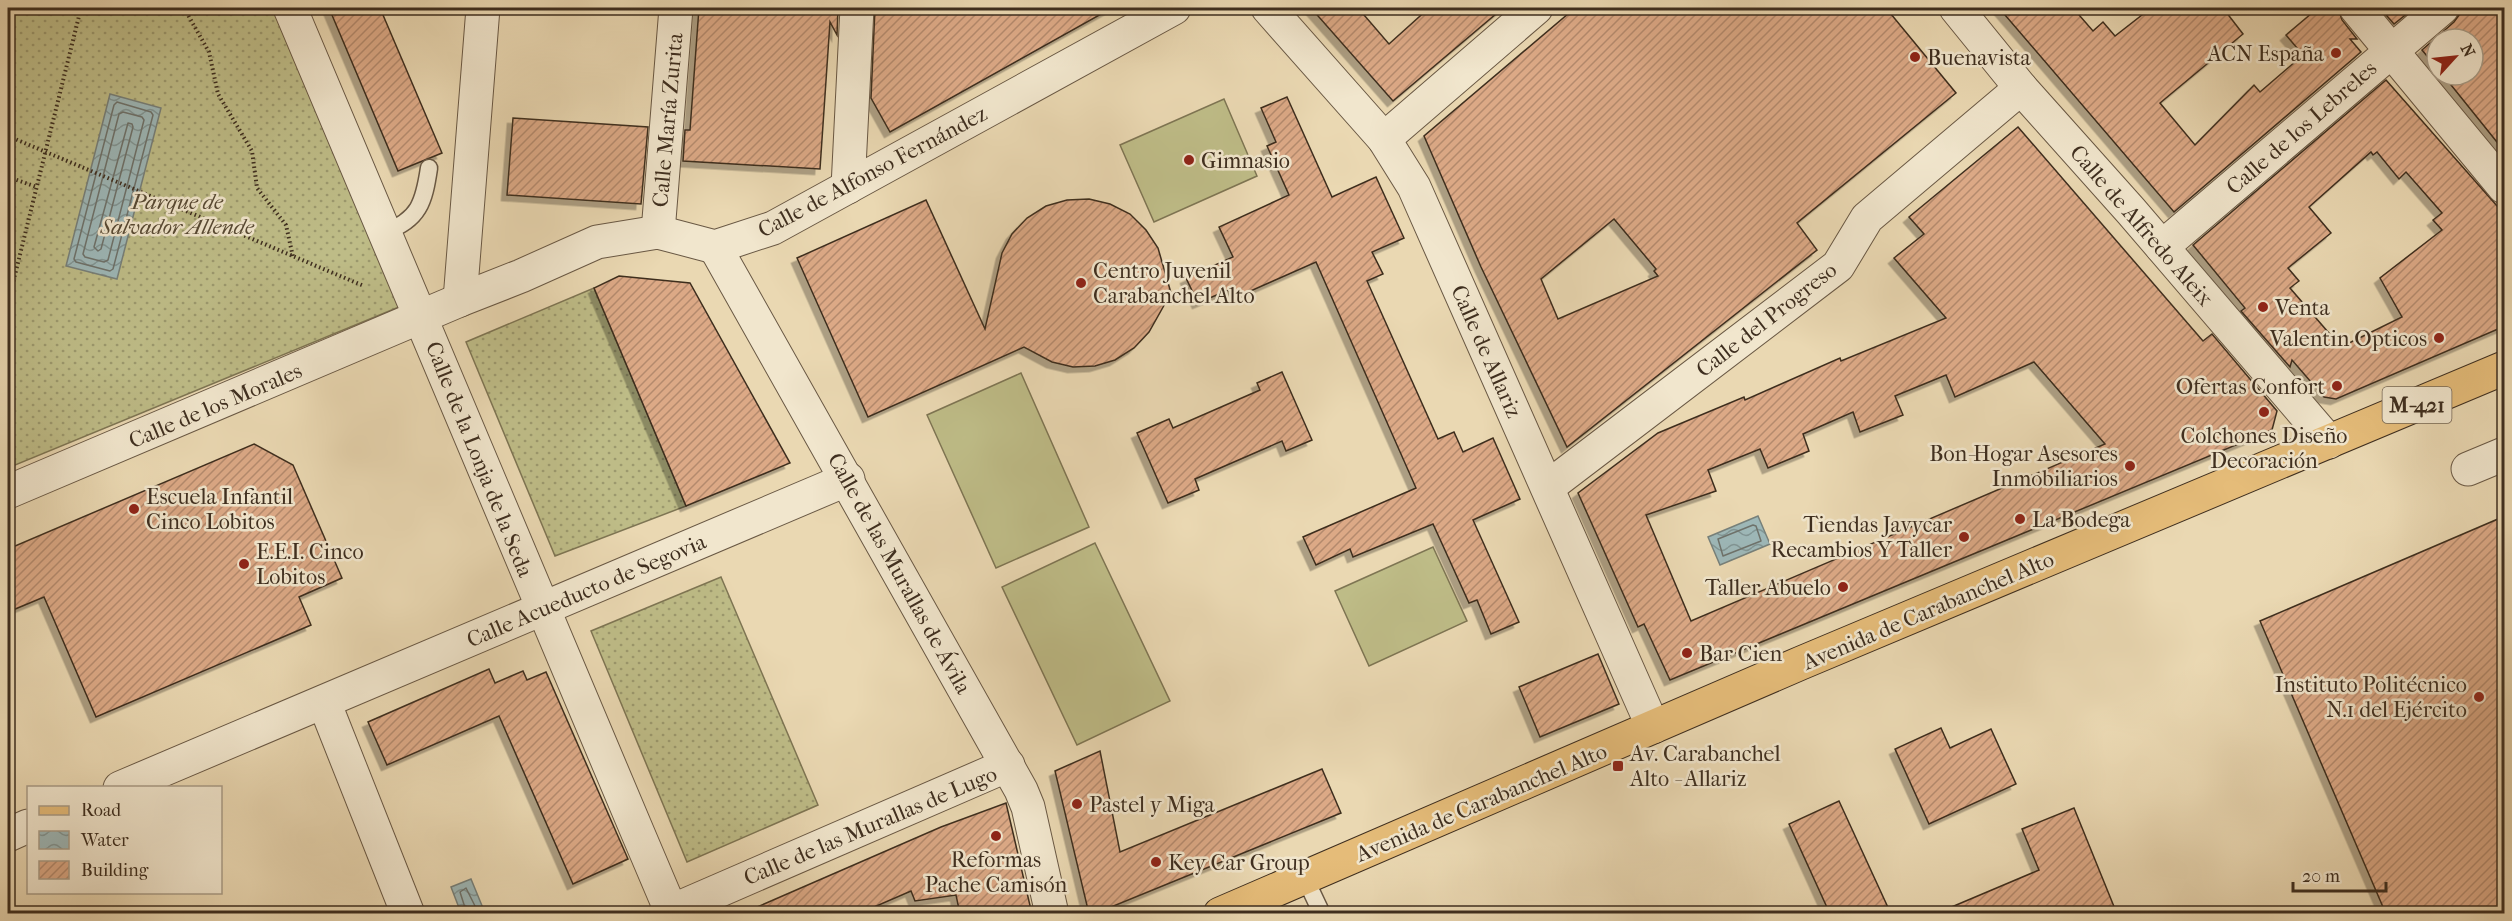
<svg xmlns="http://www.w3.org/2000/svg" width="2512" height="921" viewBox="0 0 2512 921" font-family="'IM FELL French Canon',serif">
  <defs>
    <pattern id="grass-dots" width="8" height="8" patternUnits="userSpaceOnUse" patternTransform="scale(1.5)"><rect width="8" height="8" fill="#bebc87"/><path d="M2 2h.1M6 6h.1" fill="none" stroke="#9c996e" stroke-width="1.8" stroke-linecap="round"/></pattern>
    <pattern id="water-waves" width="16" height="10" patternUnits="userSpaceOnUse" patternTransform="scale(1.5)"><rect width="16" height="10" fill="#9db7b7"/><path d="M0 5q4-4 8 0t8 0" fill="none" stroke="#819594"/></pattern>
    <pattern id="building-hatch" width="6" height="6" patternUnits="userSpaceOnUse" patternTransform="scale(1.5)"><rect width="6" height="6" fill="#dca986"/><path d="M-1 1l2-2M0 6l6-6M5 7l2-2" fill="none" stroke="#b48a6d"/></pattern>
    <filter id="shadow"><feDropShadow dx="-5.5" dy="5.5" stdDeviation="0" flood-color="#0004"/></filter>
  </defs>
  <rect width="100%" height="100%" fill="#ead8b2"/>
  <filter id="stains"><feTurbulence type="fractalNoise" baseFrequency=".00333" numOctaves="4"/><feColorMatrix values="0 0 0 0 .2 0 0 0 0 .09 0 0 0 0 .02 0 0 0 .5 -.17"/></filter>
  <radialGradient id="worn" r=".72"><stop offset=".6" stop-color="#630" stop-opacity="0"/><stop offset="1" stop-color="#630" stop-opacity=".3"/></radialGradient>
  <g fill="url(#grass-dots)" stroke="#7e7553" stroke-width="1.5">
    <polygon points="8,8 276,8 399,307 8,468"/>
    <polygon points="594,288 686,506 555,556 466,342"/>
    <polygon points="721,577 818,805 687,862 591,631"/>
  </g>
  <g fill="#bebc87" stroke="#7e7553" stroke-width="1.5">
    <polygon points="1224,99 1257,176 1154,222 1120,145"/>
    <polygon points="1021,373 1089,527 996,568 927,415"/>
    <polygon points="1095,543 1170,701 1077,745 1002,587"/>
    <polygon points="1433,547 1467,621 1369,666 1335,591"/>
  </g>
  <g fill="url(#water-waves)" stroke="#77807a" stroke-width="1.5">
    <polygon points="110,94 161,108 117,279 66,266"/>
    <polygon points="1758,516 1770,544 1720,565 1708,537"/>
    <polygon points="471,879 485,913 461,913 451,887"/>
  </g>
  <g fill="none" stroke-linecap="round" stroke-linejoin="round">
    <g stroke="#6e726b" stroke-width="1.5">
      <polygon points="117,102 151,112 153,115 113,269 110,271 76,262 74,259 114,105"/>
      <polygon points="123,112 142,117 144,120 108,260 104,262 85,257 83,254 119,114"/>
      <polygon points="128,123 132,124 133,127 101,249 98,251 94,247"/>
      <polygon points="1753,525 1756,526 1761,541 1723,556 1718,539"/>
      <polyline points="467,914 460,892 466,888 479,914"/>
    </g>
  </g>
  <g fill="url(#building-hatch)" stroke="#3e2e1f" stroke-width="1.5" fill-rule="evenodd" filter="url(#shadow)">
    <polygon points="329,8 380,8 442,153 398,171"/>
    <polygon points="699,8 838,8 837,35 830,22 820,169 683,161 685,130 690,130"/>
    <polygon points="875,8 1112,8 890,132 871,98"/>
    <polygon points="1311,8 1358,8 1389,44 1429,8 1503,8 1393,101"/>
    <path d="M1575 8H1886L1956 93 1797 223 1817 250 1567 447 1481 267 1424 136ZM1614 219 1656 269 1654 271 1658 276 1558 319 1541 279Z"/>
    <polygon points="1999,8 2073,8 2093,31 2103,22 2115,36 2151,8 2223,8 2243,34 2160,103 2195,145 2254,85 2260,92 2303,55 2286,35 2318,8 2338,8 2342,20 2357,39 2350,39 2361,52 2174,212"/>
    <polygon points="2380,8 2414,8 2394,24"/>
    <polygon points="2460,8 2505,8 2505,152 2443,75 2473,75 2473,39 2437,39 2437,68 2422,50 2454,22 2459,15"/>
    <path d="M2386 80 2505 215V326L2336 399 2324 397 2292 360 2290 367 2241 311 2245 308 2193 245ZM2371 152 2373 155 2377 152 2399 179 2406 172 2442 213 2433 220 2442 230 2380 278 2402 317 2341 347 2290 288 2299 281 2288 268 2331 233 2309 207Z"/>
    <polygon points="1287,97 1332,197 1376,177 1404,238 1372,252 1383,274 1367,281 1438,439 1454,432 1463,452 1493,438 1520,499 1473,520 1519,622 1491,634 1477,600 1469,603 1433,524 1353,557 1350,549 1316,565 1303,537 1416,488 1316,262 1237,297 1233,288 1198,303 1186,278 1233,257 1219,227 1289,195 1267,146 1276,142 1261,108"/>
    <polygon points="513,118 648,127 641,204 507,195"/>
    <path d="M2018 127 2203 341 2212 334 2277 411 2272 430 1670 680 1644 624 1638 627 1578 493 1658 433 1744 397 1745 400 1840 358 1841 361 1946 318 1894 258 1924 234 1909 217ZM2034 362 2105 444 1691 621 1646 515 1716 491 1708 470 1760 449 1768 468 1809 451 1803 434 1853 412 1860 432 1903 415 1895 396 1946 375 1955 397Z"/>
    <polygon points="1089,199 1110,204 1130,214 1146,230 1158,248 1171,293 1149,332 1134,348 1115,360 1095,366 1073,367 1052,362 1024,347 868,417 797,258 926,200 985,329 1002,253 1012,234 1027,218 1046,206 1067,200"/>
    <polygon points="619,276 690,283 790,463 686,506 594,288"/>
    <polygon points="1282,372 1312,440 1286,451 1282,441 1195,479 1199,490 1168,503 1137,433 1169,419 1173,428 1260,390 1257,383"/>
    <polygon points="254,444 293,465 342,578 299,597 311,625 96,717 44,597 8,612 8,549"/>
    <polygon points="2505,516 2505,914 2386,914 2260,621"/>
    <polygon points="1598,654 1619,704 1540,737 1519,687"/>
    <polygon points="489,669 495,683 523,671 527,680 546,672 628,859 573,884 499,716 387,765 368,722"/>
    <polygon points="1941,728 1950,748 1991,729 2016,784 1929,824 1895,749"/>
    <polygon points="1100,751 1120,852 1322,769 1341,813 1094,914 1089,914 1055,771"/>
    <polygon points="1839,801 1891,914 1830,914 1789,824"/>
    <polygon points="1006,803 1032,914 960,914 956,895 915,901 911,891 858,914 741,914 941,827"/>
    <polygon points="2074,808 2117,914 1935,914 2039,870 2022,829"/>
  </g>
  <g fill="none" stroke-linecap="round" stroke-linejoin="round">
    <g stroke="#695844" stroke-width="19">
      <g id="lane">
        <path d="M385 232C419 220 424 202 429 168"/>
        <polyline points="1305,878 1322,914"/>
      </g>
    </g>
    <g stroke="#695844" stroke-width="35">
      <g id="street">
        <path d="M290 8C417 308 543 610 671 911"/>
        <polyline points="1268,8 1384,139 1414,187 1653,727"/>
        <polyline points="1956,8 2021,88 2131,211 2329,442"/>
        <polyline points="2356,8 2504,187"/>
        <polyline points="1384,139 1536,8"/>
        <polyline points="848,187 857,8"/>
        <polyline points="658,232 676,8"/>
        <polyline points="715,247 1021,790 1028,807 1052,914"/>
        <polyline points="2162,247 2442,8"/>
        <polyline points="460,300 483,8"/>
        <polyline points="2468,469 2504,454"/>
        <polyline points="1548,487 1838,266 1867,218 2021,88"/>
        <polyline points="8,492 460,300 521,276 597,242 658,232 715,247 773,228 1174,8"/>
        <polyline points="324,702 408,914"/>
        <polyline points="120,788 848,479"/>
        <polyline points="8,835 28,826"/>
        <polyline points="665,914 1008,765"/>
      </g>
    </g>
    <g stroke="#3e2e1f" stroke-width="35">
      <polyline id="primary" points="1220,914 1801,663 2504,368"/>
    </g>
    <g stroke="#3e2e1f" stroke-width="4" stroke-dasharray="1.5 3" stroke-linecap="butt">
      <polyline points="184,8 209,52 218,94 252,151 257,188 286,225 293,257"/>
      <polyline points="8,136 364,286"/>
      <polyline points="8,177 37,187"/>
      <polyline points="8,303 81,8"/>
    </g>
    <use href="#lane" stroke="#f1e6cd" stroke-width="16"/>
    <use href="#street" stroke="#f1e6cd" stroke-width="33"/>
    <use href="#primary" stroke="#e5bc79" stroke-width="33"/>
  </g>
  <g fill="#8f2418" stroke="#f1e6cd" stroke-width="2">
    <circle cx="2336" cy="53" r="6"/>
    <circle cx="1915" cy="57" r="6"/>
    <circle cx="1189" cy="160" r="6"/>
    <circle cx="1081" cy="283" r="6"/>
    <circle cx="2263" cy="307" r="6"/>
    <circle cx="2439" cy="338" r="6"/>
    <circle cx="2337" cy="386" r="6"/>
    <circle cx="2264" cy="412" r="6"/>
    <circle cx="2130" cy="466" r="6"/>
    <circle cx="134" cy="509" r="6"/>
    <circle cx="2020" cy="519" r="6"/>
    <circle cx="1964" cy="537" r="6"/>
    <circle cx="244" cy="564" r="6"/>
    <circle cx="1843" cy="587" r="6"/>
    <circle cx="1687" cy="653" r="6"/>
    <circle cx="2479" cy="697" r="6"/>
    <rect x="1612" y="760" width="12" height="12" rx="3"/>
    <circle cx="1077" cy="804" r="6"/>
    <circle cx="996" cy="836" r="6"/>
    <circle cx="1156" cy="862" r="6"/>
  </g>
  <g text-anchor="middle" stroke-width="5" stroke-linejoin="round" paint-order="stroke">
    <rect fill="#f1e6cd" stroke="#746553" stroke-width="1.5" x="2382.5" y="387" width="69" height="36" rx="4.5"/>
    <g font-size="21" font-weight="bold" fill="#3e2e1f">
      <text x="2417" y="412">M-421</text>
    </g>
    <g font-size="22" fill="#3e2e1f" stroke="#f1e6cd" text-anchor="start">
      <text x="2324" y="61" text-anchor="end">ACN España</text>
      <text x="1927" y="65">Buenavista</text>
      <text x="1201" y="168">Gimnasio</text>
      <text x="1093" y="278">Centro Juvenil<tspan x="1093" dy="25">Carabanchel Alto</tspan></text>
      <text x="2275" y="315">Venta</text>
      <text x="2427" y="346" text-anchor="end">Valentin Opticos</text>
      <text x="2325" y="394" text-anchor="end">Ofertas Confort</text>
      <text x="2264" y="443" text-anchor="middle">Colchones Diseño<tspan x="2264" dy="25">Decoración</tspan></text>
      <text x="2118" y="461" text-anchor="end">Bon-Hogar Asesores<tspan x="2118" dy="25">Inmobiliarios</tspan></text>
      <text x="146" y="504">Escuela Infantil<tspan x="146" dy="25">Cinco Lobitos</tspan></text>
      <text x="2032" y="527">La Bodega</text>
      <text x="1952" y="532" text-anchor="end">Tiendas Javycar<tspan x="1952" dy="25">Recambios Y Taller</tspan></text>
      <text x="256" y="559">E.E.I. Cinco<tspan x="256" dy="25">Lobitos</tspan></text>
      <text x="1831" y="595" text-anchor="end">Taller Abuelo</text>
      <text x="1699" y="661">Bar Cien</text>
      <text x="2467" y="692" text-anchor="end">Instituto Politécnico<tspan x="2467" dy="25">N.1 del Ejército</tspan></text>
      <text x="1630" y="761">Av. Carabanchel<tspan x="1630" dy="25">Alto - Allariz</tspan></text>
      <text x="1089" y="812">Pastel y Miga</text>
      <text x="996" y="867" text-anchor="middle">Reformas<tspan x="996" dy="25">Pache Camisón</tspan></text>
      <text x="1168" y="870">Key Car Group</text>
    </g>
    <g font-size="22" fill="#3e2e1f" stroke="#f1e6cd">
      <text transform="translate(667 120) rotate(-85)" y="8">Calle María Zurita</text>
      <text transform="translate(2301 127) rotate(-41)" y="8">Calle de los Lebreles</text>
      <text transform="translate(872 171) rotate(-28)" y="8">Calle de Alfonso Fernández</text>
      <text transform="translate(2142 225) rotate(49)" y="8">Calle de Alfredo Aleix</text>
      <text transform="translate(1766 319) rotate(-38)" y="8">Calle del Progreso</text>
      <text transform="translate(1487 351) rotate(66)" y="8">Calle de Allariz</text>
      <text transform="translate(215 405) rotate(-23)" y="8">Calle de los Morales</text>
      <text transform="translate(480 459) rotate(68)" y="8">Calle de la Lonja de la Seda</text>
      <text transform="translate(900 573) rotate(61)" y="8">Calle de las Murallas de Ávila</text>
      <text transform="translate(586 590) rotate(-23)" y="8">Calle Acueducto de Segovia</text>
      <text transform="translate(1928 610) rotate(-23)" y="8">Avenida de Carabanchel Alto</text>
      <text transform="translate(1481 802) rotate(-23)" y="8">Avenida de Carabanchel Alto</text>
      <text transform="translate(870 825) rotate(-23)" y="8">Calle de las Murallas de Lugo</text>
    </g>
    <g font-size="22" font-style="italic" fill="#584a34" stroke="#f1e6cd">
      <text x="177" y="209">Parque de<tspan x="177" dy="25">Salvador Allende</tspan></text>
    </g>
  </g>
  <rect width="2512" height="921" fill="none" stroke="#ead8b2" stroke-width="30"/>
  <rect x="9" y="9" width="2494" height="903" fill="none" stroke="#3e2e1f" stroke-width="3"/>
  <rect x="15" y="15" width="2482" height="891" fill="none" stroke="#3e2e1f" stroke-width="1.5"/>
  <rect x="27" y="786" width="195" height="108" fill="#f1e6cd" stroke="#a99c87" stroke-width="1.5"/>
  <rect x="39" y="806" width="30" height="9" fill="#e5bc79" stroke="#a99c87" stroke-width="1.5"/>
  <text x="81" y="816" font-size="18" fill="#3e2e1f">Road</text>
  <rect x="39" y="831" width="30" height="18" fill="url(#water-waves)" stroke="#a99c87" stroke-width="1.5"/>
  <text x="81" y="846" font-size="18" fill="#3e2e1f">Water</text>
  <rect x="39" y="861" width="30" height="18" fill="url(#building-hatch)" stroke="#a99c87" stroke-width="1.5"/>
  <text x="81" y="876" font-size="18" fill="#3e2e1f">Building</text>
  <g transform="translate(2455 57) rotate(63)"><circle r="28" fill="#f1e6cd" stroke="#a99c87" stroke-width="1.5"/>
  <path d="M0-4.5L10 22L0 15L-10 22Z" fill="#8f2418"/>
  <text y="-9" font-size="16" font-weight="bold" text-anchor="middle" fill="#3e2e1f">N</text>
  </g>
  <path d="M2293 882v9h93v-9" fill="none" stroke="#3e2e1f" stroke-width="3"/>
  <text x="2302" y="882" font-size="18" fill="#3e2e1f" stroke="#f1e6cd" stroke-width="4.5" paint-order="stroke">20 m</text>
  <rect width="100%" height="100%" filter="url(#stains)"/>
  <rect width="100%" height="100%" fill="url(#worn)"/>
</svg>
